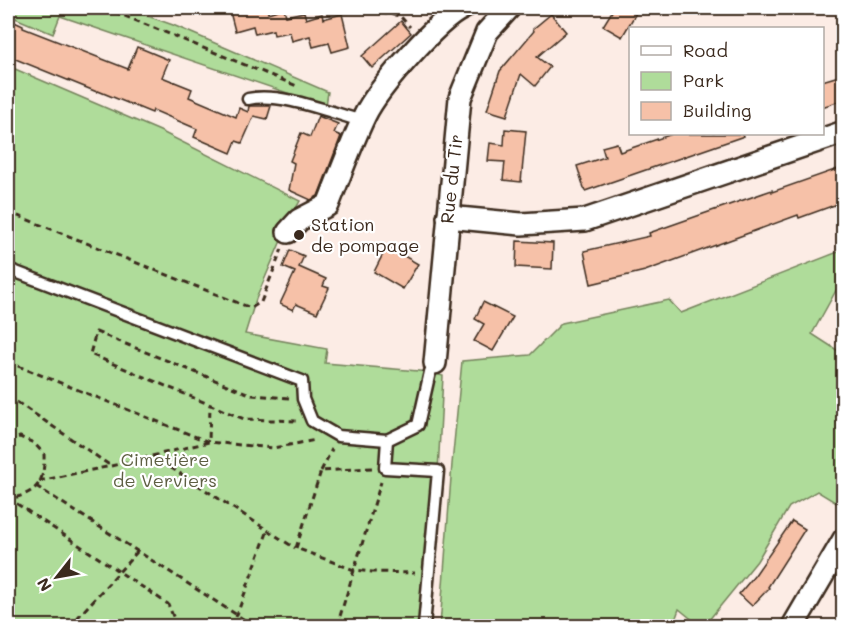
<svg xmlns="http://www.w3.org/2000/svg" width="851" height="634" viewBox="0 0 851 634" font-family="Mali,sans-serif">
  <rect width="100%" height="100%" fill="#fcece5"/>
  <filter id="ink" filterUnits="userSpaceOnUse"><feTurbulence type="fractalNoise" baseFrequency=".0167" numOctaves="2"/><feDisplacementMap in="SourceGraphic" scale="12" xChannelSelector="R" yChannelSelector="G"/><feConvolveMatrix kernelMatrix="1 2 1 2 8 2 1 2 1" color-interpolation-filters="sRGB"/></filter>
  <g filter="url(#ink)">
    <g fill="#afdc9a" stroke="#75835c" stroke-width="1.5">
      <polygon points="8,8 125,8 173,25 328,92 326,106 60,16 53,34 8,15"/>
      <polygon points="8,66 160,131 300,201 292,215 256,299 245,334 327,349 325,363 430,372 443,376 430,626 8,626"/>
      <polygon points="843,250 843,283 838,287 812,334 843,354 843,507 817,491 789,507 757,561 704,626 700,626 679,609 673,626 440,626 452,464 462,361 530,355 562,323 669,300 681,313"/>
    </g>
    <g fill="#f6c1a8" stroke="#3b2a1e" stroke-width="1.5">
      <polygon points="229,8 267,8 268,13 284,8 286,16 304,12 306,19 322,14 323,19 342,14 350,47 332,52 329,43 313,47 310,36 292,41 290,32 274,35 273,30 255,34 253,26 235,31"/>
      <polygon points="614,8 639,8 622,37 603,26"/>
      <polygon points="551,14 566,32 537,57 550,67 535,86 521,74 507,116 487,110 500,71 534,31 533,29"/>
      <polygon points="8,19 23,26 23,28 128,69 137,47 145,50 169,60 162,77 192,89 189,97 236,117 239,108 248,112 249,106 271,106 267,119 254,116 242,143 236,141 231,153 194,137 197,129 153,110 152,113 98,91 97,92 8,56"/>
      <polygon points="401,21 411,33 372,68 362,56"/>
      <polygon points="839,76 843,89 843,100 822,107 822,81"/>
      <polygon points="318,116 338,124 334,133 341,136 318,196 311,200 289,190 294,163 290,161 301,133 310,137"/>
      <polygon points="505,129 526,131 521,182 503,180 505,162 488,161 490,143 504,145"/>
      <polygon points="672,134 743,134 744,136 585,191 577,166 605,157 602,147 617,143 620,152"/>
      <polygon points="843,167 843,202 799,218 798,215 645,271 591,284 584,251 650,236 649,233 703,214 772,190 772,192"/>
      <polygon points="517,241 553,243 552,269 516,267"/>
      <polygon points="387,246 418,264 403,289 374,272"/>
      <polygon points="290,250 304,256 299,267 326,279 323,286 329,288 317,313 296,304 293,310 280,304 295,272 283,267"/>
      <polygon points="483,302 513,317 493,351 474,341 484,324 475,319"/>
      <polygon points="792,521 805,529 768,587 769,588 752,606 739,594 755,575"/>
    </g>
    <g fill="none" stroke-linecap="round" stroke-linejoin="round">
      <g stroke="#3b2a1e" stroke-width="15">
        <g id="service">
          <path d="M248 99C281 92 329 112 362 121"/>
          <polyline points="8,269 302,381 303,399 312,421 338,436 387,440 418,425 430,372 435,363"/>
          <polyline points="387,440 385,468 438,471 424,626"/>
        </g>
      </g>
      <g stroke="#3b2a1e" stroke-width="26">
        <g id="minor">
          <polyline points="448,217 521,224 585,220 844,132"/>
          <path d="M288 232 299 220 328 205C340 175 351 144 365 115 377 90 438 19 463 8"/>
          <polyline points="435,363 460,98 487,32 509,8"/>
          <polyline points="793,626 844,539"/>
        </g>
      </g>
      <g stroke="#3b2a1e" stroke-width="3" stroke-dasharray="6 4.5" stroke-linecap="butt">
        <polyline points="105,8 297,86"/>
        <polyline points="350,8 400,16 410,27"/>
        <polyline points="8,212 251,308 261,302 282,249"/>
        <polyline points="8,362 209,442 210,405"/>
        <polyline points="8,396 111,466"/>
        <polyline points="289,398 252,395 96,332 90,354 244,419 299,421"/>
        <polyline points="8,430 14,439"/>
        <path d="M8 441 20 437 34 443 44 454C45 483 37 493 9 499"/>
        <polyline points="153,456 295,548"/>
        <polyline points="372,468 321,471 296,548 354,570 372,572 415,573"/>
        <polyline points="321,471 332,449"/>
        <polyline points="39,481 111,466 209,442 273,448 316,440"/>
        <polyline points="36,486 254,626"/>
        <polyline points="8,498 168,604 177,626"/>
        <polyline points="236,617 268,530"/>
        <polyline points="70,626 137,552"/>
        <polyline points="337,626 381,482"/>
      </g>
      <use href="#service" stroke="#fff" stroke-width="10"/>
      <use href="#minor" stroke="#fff" stroke-width="21"/>
    </g>
  </g>
  <circle fill="#3b2a1e" stroke="#fff" stroke-width="2" cx="299" cy="235" r="6"/>
  <g text-anchor="middle" stroke-width="4.5" stroke-linejoin="round" paint-order="stroke">
    <g font-size="18" fill="#3b2a1e" stroke="#fff">
      <text transform="translate(452 179) rotate(-84)" y="6">Rue du Tir</text>
    </g>
    <g font-size="18" fill="#3b2a1e" stroke="#fff" text-anchor="start">
      <text x="311" y="231">Station<tspan x="311" dy="21">de pompage</tspan></text>
    </g>
    <g font-size="18" fill="#5e5f43" stroke="#fff">
      <text x="165" y="466">Cimetière<tspan x="165" dy="21">de Verviers</tspan></text>
    </g>
  </g>
  <rect width="851" height="634" fill="none" stroke="#fff" stroke-width="30"/>
  <rect x="15" y="15" width="821" height="604" fill="none" stroke="#3b2a1e" stroke-width="2" filter="url(#ink)"/>
  <rect x="629" y="27" width="195" height="108" fill="#ffffff" stroke="#b1aaa5" stroke-width="1.5"/>
  <rect x="641" y="46" width="30" height="9" fill="#ffffff" stroke="#b1aaa5" stroke-width="1.5"/>
  <text x="683" y="57" font-size="18" fill="#3b2a1e">Road</text>
  <rect x="641" y="72" width="30" height="18" fill="#afdc9a" stroke="#b1aaa5" stroke-width="1.5"/>
  <text x="683" y="87" font-size="18" fill="#3b2a1e">Park</text>
  <rect x="641" y="102" width="30" height="18" fill="#f6c1a8" stroke="#b1aaa5" stroke-width="1.5"/>
  <text x="683" y="117" font-size="18" fill="#3b2a1e">Building</text>
  <g transform="translate(57 577) rotate(239)" stroke="#ffffff" stroke-width="4.5" paint-order="stroke">
  <path d="M0-4.5L10 22L0 15L-10 22Z" fill="#3b2a1e"/>
  <text y="-9" font-size="16" font-weight="bold" text-anchor="middle" fill="#3b2a1e">N</text>
  </g>
</svg>
